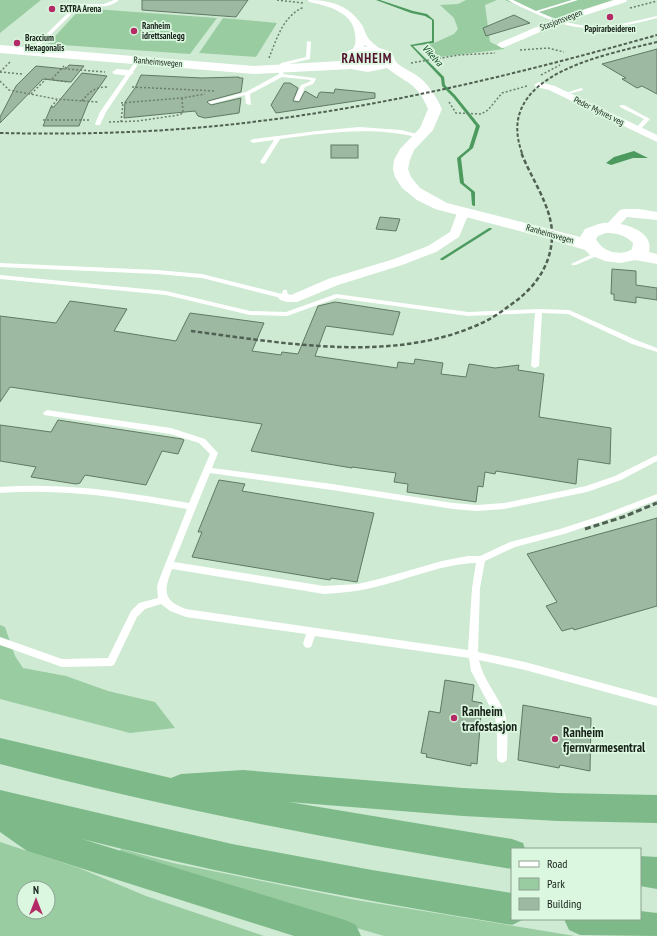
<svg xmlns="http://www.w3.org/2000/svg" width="657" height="936" viewBox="0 0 657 936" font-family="'PT Sans Narrow',sans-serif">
  <rect width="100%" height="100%" fill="#ceead2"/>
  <g fill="#9acca2" fill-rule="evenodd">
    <polygon points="0,0 41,0 0,33"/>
    <polygon points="466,0 497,0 485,5 490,42 505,49 431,58 424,52 423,48 454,34 458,29 454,18 440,5 458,4"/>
    <polygon points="505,0 613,0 551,20"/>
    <polygon points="81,8 217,18 190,54 48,44"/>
    <polygon points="223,18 277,23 256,57 199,53"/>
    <polygon points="0,625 5,627 15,656 23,668 66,676 108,691 155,702 175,728 130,733 0,699"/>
    <path d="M0 842 79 868 146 896 264 936H0ZM24 888H48V912H24Z"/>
    <polygon points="121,849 173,863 356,900 575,936 384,936 312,915 118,854"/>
  </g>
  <polygon fill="#4d9a5f" points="634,151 648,158 633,158 611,165 606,163 614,157"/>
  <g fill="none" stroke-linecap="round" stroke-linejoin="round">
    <g fill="#4d9a5f" fill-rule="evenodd">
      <polygon points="376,0 380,0 413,11 427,14 434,20 434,43 413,46 444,77 445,85 455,95 480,126 473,148 461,158 464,183 475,192 475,206 474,206 472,205 471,192 460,183 457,158 469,148 476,126 453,97 442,86 441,78 410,45 432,41 432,20 425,16 411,13"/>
      <polygon points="489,228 491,228 492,229 443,260 441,260 440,259"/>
    </g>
  </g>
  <g fill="#9eb9a2" stroke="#607964">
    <polygon points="142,0 248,0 236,17 142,10"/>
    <polygon points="514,15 530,23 486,36 483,28"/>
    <polygon points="657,49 657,94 642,86 637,88 622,79 626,78 602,64"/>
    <polygon points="69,65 84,66 71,82 43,79 0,123 0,117 16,86 36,66 66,69"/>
    <polygon points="82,73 107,76 88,103 79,126 43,126 51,107 54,107"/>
    <polygon points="141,75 202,78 239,77 239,78 243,78 241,92 208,101 207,102 211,105 241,98 239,113 205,118 198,116 195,111 124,118 125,102 135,88"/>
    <polygon points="284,83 290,83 298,88 293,101 299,102 305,91 317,98 319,93 321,92 334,93 335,89 375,93 375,98 276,113 271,105"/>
    <rect x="331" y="145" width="27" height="13"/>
    <polygon points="380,217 400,219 396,231 376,229"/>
    <polygon points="612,269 636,271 636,285 657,288 657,300 636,297 636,303 614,300 614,294 611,294"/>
    <polygon points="70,301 127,309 114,331 176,341 190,313 264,323 252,351 281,355 282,352 298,354 318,306 335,302 400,312 393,335 326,326 315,356 397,368 398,362 414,364 415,359 443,363 441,374 466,377 469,364 495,368 519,365 518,370 544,374 539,417 611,428 610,464 578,459 576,484 496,471 495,474 485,472 483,487 478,486 476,502 407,492 408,484 394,482 396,473 352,467 352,468 251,451 262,424 10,387 0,402 0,316 56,323"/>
    <polygon points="58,420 182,439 184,440 178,454 162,451 146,485 85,475 80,483 76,484 31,477 36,467 0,461 0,425 51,432"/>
    <polygon points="219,480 245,484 242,491 374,513 357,582 331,578 330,580 192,557 202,532 198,532"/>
    <polygon points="657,518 657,606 574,630 573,628 562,631 546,606 557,602 527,554"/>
    <polygon points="445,680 474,685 472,701 482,703 477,764 471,763 471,766 426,757 427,754 421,753 429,711 440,713"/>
    <polygon points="523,705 591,718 590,771 560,765 559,768 518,760"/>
  </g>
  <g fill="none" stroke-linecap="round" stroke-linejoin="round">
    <g stroke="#6c7e6e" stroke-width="1.5" stroke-dasharray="2 2" stroke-linecap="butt">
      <polyline points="277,0 303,3"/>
      <polyline points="630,8 657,1"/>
      <polyline points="520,50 548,48 564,52"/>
      <path d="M269 58C277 38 283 16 304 7"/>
      <polyline points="411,63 459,55 495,53"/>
      <polyline points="65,67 67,69 105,72"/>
      <polyline points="0,72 11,61"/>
      <polyline points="0,72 22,74"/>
      <polyline points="541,75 560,65"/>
      <polyline points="52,79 64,66"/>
      <polyline points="0,81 9,90 56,99 98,102"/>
      <polyline points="132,87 215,91"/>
      <polyline points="31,94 46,79 69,82"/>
      <path d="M82 101C90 91 95 87 108 87"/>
      <polyline points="449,102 456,113 481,114 488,110 502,93 527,86"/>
      <polyline points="121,103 182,98 205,94"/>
      <polyline points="51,107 57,100"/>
      <polyline points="43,120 89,120"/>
      <polyline points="109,122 138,121 179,115 183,113 182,98"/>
      <polyline points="121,122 123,103"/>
    </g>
    <g fill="#fff" fill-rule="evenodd">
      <path d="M114 0H119C108 10 93 5 80 6L32 53 28 52 77 4H104Z"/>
      <path d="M508 0H513L536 11 572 0H578L539 12C584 33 611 27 657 16V18C608 31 580 35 532 12 524 8 515 5 508 0Z"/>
      <polygon points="307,41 311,42 310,59 285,65 283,74 314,78 316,79 313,84 305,87 299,101 294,100 301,85 309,82 311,80 282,77 250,94 251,105 246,104 245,95 211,104 208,102 246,92 279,74 279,70 281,63 306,57"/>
      <polygon points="137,59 141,60 106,112 100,125 96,125 95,124 100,112"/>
      <polygon points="581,88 583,89 583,90 565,95 563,94"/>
      <polygon points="620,105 624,105 650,119 639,131 635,131 635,129 644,119 620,107"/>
      <path d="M359 127 401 130 425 136 422 138C372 126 330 132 280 139L265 163 263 164 260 162 274 140 253 143 250 141 253 139 317 131Z"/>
      <polygon points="599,251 602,253 601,254 576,265 572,265 571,264"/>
      <polygon points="0,263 157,270 202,274 282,294 283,290 287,290 288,297 285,299 202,278 157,274 0,267"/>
      <polygon points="0,275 166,291 250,311 286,312 336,294 468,312 539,309 569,310 636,340 657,348 657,352 632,344 568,314 542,313 539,366 535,368 531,366 535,313 468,316 337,298 287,316 250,315 166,295 0,279"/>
      <path d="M47 410 171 428 205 439 218 453 212 468 332 484 453 503 477 505 504 503 586 486 615 476 657 455V461L621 480 587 492 504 509 477 511 453 509 332 490 210 473 174 562 324 586 358 584 379 579 442 561 468 556H480L510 542 560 529 600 516 657 494V500L606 520 564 534 515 547 485 561 480 588 478 652 525 662 657 698V706L525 670 479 660C483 680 498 695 505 714 509 727 507 744 507 758L506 761 502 763 498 761 497 758V735L495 716 471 671 469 658 315 636 311 647 308 648 305 647 303 644 306 634 186 617 170 611 161 604 145 609 137 617 114 665 111 666 62 667 0 645V637L62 659 108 658 131 611 139 603 158 598 157 587 159 580 187 509C124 498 64 488 0 493V487C65 482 126 492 189 503L210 454 199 443 170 434 44 415 43 413ZM476 563 472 588 468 650 186 609C162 601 164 590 172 569L324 594C343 593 361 591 379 586 412 578 442 564 476 563Z"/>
    </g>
    <g fill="#fff" fill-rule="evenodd">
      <path d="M308 0C330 0 349 5 362 25 364 28 365 33 367 36 369 41 376 45 380 49L382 51 380 53H374L365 45 359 54H353L351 52C356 45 356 42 355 34 353 12 328 6 309 2Z"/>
      <polygon points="614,0 627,0 626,2 561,23 505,47 502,48 497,45 499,43 555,19"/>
      <polygon points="117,69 129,70 134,73 129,76 114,74 112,72"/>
      <polygon points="539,82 555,86 657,135 657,142 549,90 536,87 534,85"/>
      <polygon points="463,209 467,210 469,213 459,237 436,252 402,265 338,285 297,302 287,302 280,300 278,297 280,294 285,293 291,295 328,279 394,259 428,246 450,232 457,213 459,210"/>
      <polygon points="624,209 639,209 657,212 657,220 627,217 614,231 606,231 604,228 606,225 620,210"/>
    </g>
    <path fill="#fff" fill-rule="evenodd" d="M0 45 254 66 341 61V57C350 44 380 44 392 54 395 57 394 61 398 64 403 68 410 71 416 75 428 83 436 96 442 109L433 130 414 150 410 160 408 169 411 177 420 188 447 203 580 237 585 229C591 227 597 224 603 223 620 221 655 230 649 252L657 254V264L635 260 620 263 605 261 590 255 585 250 546 238 435 209 417 200 402 188 395 177 393 169 394 160 400 149 420 128 428 109C417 82 407 84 387 68L368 72 351 69 254 74 0 53ZM366 54 378 56 382 60C373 66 363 65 354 60V58ZM606 233C617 233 625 235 633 243L632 249C621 257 602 252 596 239L598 236Z"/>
    <g fill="#7eba89" fill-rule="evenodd">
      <path d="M0 738 171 778 181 774 243 770 463 788 558 793 657 795V823L558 821 463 816 289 802 512 839 523 843 525 849H512V869C340 841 169 809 0 764Z"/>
      <path d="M0 790 232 844 372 870 512 893V919H524L512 925C367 901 224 875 82 839L345 920 356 925 361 936H294L27 851 0 832Z"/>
      <polygon points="640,856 657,857 657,889 640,886"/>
      <polygon points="640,911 657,913 657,936 580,935 569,930 564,919 640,919"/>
    </g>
    <g stroke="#506053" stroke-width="2" stroke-dasharray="3.5 2" stroke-linecap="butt">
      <path d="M0 133C89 135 179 132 268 120 400 103 529 71 657 35"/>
      <path d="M522 153C493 74 605 55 657 42"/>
    </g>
    <path stroke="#506053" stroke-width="2.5" stroke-dasharray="4.5 2.5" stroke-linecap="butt" d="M191 331C285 343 397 365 486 321 494 317 502 311 509 306 533 290 551 267 552 237 553 207 531 179 521 152"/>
    <polyline stroke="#506053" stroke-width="3" stroke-dasharray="6 3" stroke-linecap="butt" points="585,529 623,517 657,503"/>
  </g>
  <g fill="#b42a66" stroke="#dbf7df" stroke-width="1.5">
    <circle cx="52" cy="9" r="4"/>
    <circle cx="610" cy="17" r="4"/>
    <circle cx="134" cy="31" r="4"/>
    <circle cx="17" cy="43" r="4"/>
    <circle cx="454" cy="718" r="4"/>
    <circle cx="555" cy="739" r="4"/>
  </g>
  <g text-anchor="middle" stroke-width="3.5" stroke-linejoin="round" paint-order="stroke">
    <g font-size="9" font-weight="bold" fill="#18221a" stroke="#dbf7df" text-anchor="start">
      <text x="60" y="12">EXTRA Arena</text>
      <text x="142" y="29">Ranheim<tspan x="142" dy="10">idrettsanlegg</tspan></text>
      <text x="610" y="32" text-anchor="middle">Papirarbeideren</text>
      <text x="25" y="41">Braccium<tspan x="25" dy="10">Hexagonalis</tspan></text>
    </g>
    <g font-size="9" fill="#18221a" stroke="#dbf7df">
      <text transform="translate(561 20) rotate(-21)" y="3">Stasjonsvegen</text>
      <text transform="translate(158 62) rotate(5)" y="3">Ranheimsvegen</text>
      <text transform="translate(599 111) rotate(26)" y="3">Peder Myhres veg</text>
      <text transform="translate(550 234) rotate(16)" y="3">Ranheimsvegen</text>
    </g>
    <g font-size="10" font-style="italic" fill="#003b15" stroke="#dbf7df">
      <text transform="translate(433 55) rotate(47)" y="4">Vikelva</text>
    </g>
    <g font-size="13" font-weight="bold" letter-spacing="1" fill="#54122e" stroke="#dbf7df">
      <text x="367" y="63">RANHEIM</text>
    </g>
    <g font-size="13" font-weight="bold" fill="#18221a" stroke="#dbf7df" text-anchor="start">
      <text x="462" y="716">Ranheim<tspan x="462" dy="15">trafostasjon</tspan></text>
      <text x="563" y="737">Ranheim<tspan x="563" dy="15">fjernvarmesentral</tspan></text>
    </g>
  </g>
  <rect x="511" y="848" width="130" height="72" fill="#dbf7df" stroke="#8da290"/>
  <rect x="519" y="861" width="20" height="6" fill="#ffffff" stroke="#8da290"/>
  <text x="547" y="868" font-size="12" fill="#18221a">Road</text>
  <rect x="519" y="878" width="20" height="12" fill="#9acca2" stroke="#8da290"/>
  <text x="547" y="888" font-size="12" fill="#18221a">Park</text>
  <rect x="519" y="898" width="20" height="12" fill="#9eb9a2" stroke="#8da290"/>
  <text x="547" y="908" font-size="12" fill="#18221a">Building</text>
  <g transform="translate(36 900)"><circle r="19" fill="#dbf7df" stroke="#8da290"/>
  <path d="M0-3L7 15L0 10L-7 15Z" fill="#b42a66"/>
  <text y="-6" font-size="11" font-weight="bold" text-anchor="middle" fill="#18221a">N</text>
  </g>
</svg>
